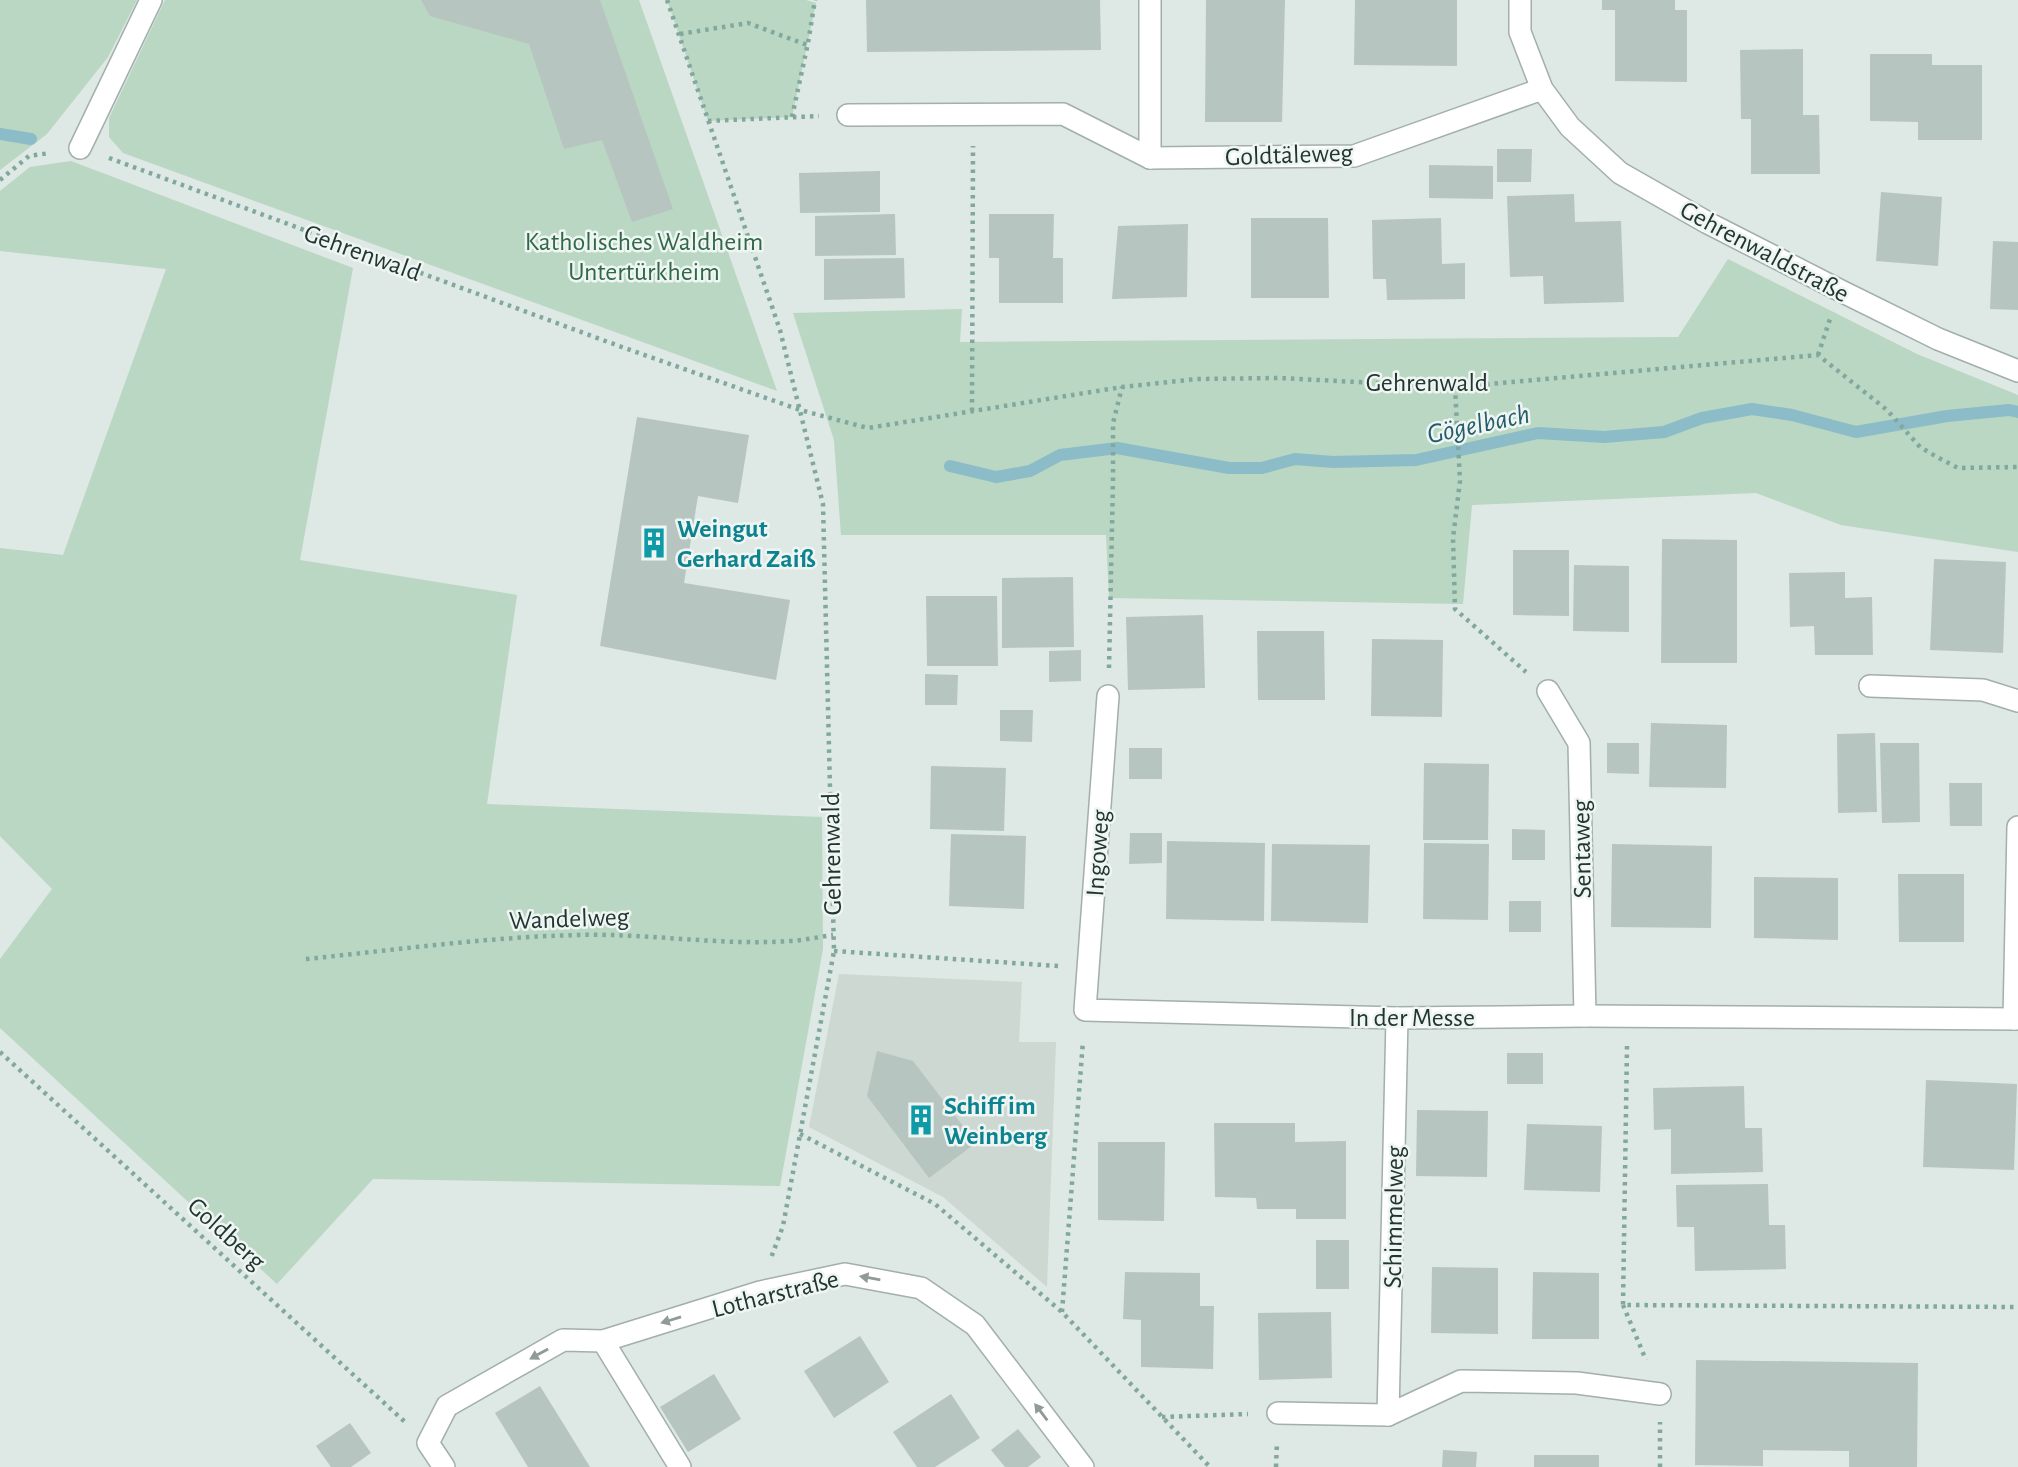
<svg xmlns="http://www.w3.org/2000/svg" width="2018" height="1467" viewBox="0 0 2018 1467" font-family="'Alegreya Sans',sans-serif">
  <rect width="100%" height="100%" fill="#dee8e4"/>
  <polygon fill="#cdd8d3" points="839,974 1022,982 1019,1042 1056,1042 1047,1287 943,1197 809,1127"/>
  <g fill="#b9d7c2">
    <polygon points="0,0 137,0 108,57 47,134 0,170"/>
    <polygon points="165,0 639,0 777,391 123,153 109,137 109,118"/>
    <polygon points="667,0 806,0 816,3 792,117 708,121"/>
    <polygon points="71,161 353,268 300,560 517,595 487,804 822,817 823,949 780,1186 373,1179 277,1284 0,1028 0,959 52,889 0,836 0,548 63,555 166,269 0,251 0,191 30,167"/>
    <polygon points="1728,259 1917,354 2018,395 2018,552 1841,525 1756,493 1472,505 1463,604 1109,598 1106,535 841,535 834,440 793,313 962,309 960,342 1678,337"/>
  </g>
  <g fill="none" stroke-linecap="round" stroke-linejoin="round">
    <g stroke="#8bbcc8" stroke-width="12">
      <polyline points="0,134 31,139"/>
      <polyline points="950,466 996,477 1030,471 1060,455 1117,448 1229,468 1262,468 1295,459 1333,462 1416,460 1538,433 1604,437 1664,432 1702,418 1752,409 1792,415 1856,432 1947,416 2009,410 2018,412"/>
    </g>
  </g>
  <g fill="#b7c5c0">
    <polygon points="421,0 600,0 673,209 632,222 602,140 564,149 529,44 430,16"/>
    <polygon points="866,0 1100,0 1101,50 867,52"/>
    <polygon points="1206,0 1285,0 1282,122 1205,122"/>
    <polygon points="1355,0 1457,0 1457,66 1354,65"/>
    <polygon points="1602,0 1675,0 1675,10 1687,10 1687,82 1615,81 1615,10 1602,10"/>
    <polygon points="1803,49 1803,115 1819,115 1820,174 1751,174 1751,119 1741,119 1740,50"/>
    <polygon points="1870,54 1932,54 1932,65 1982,65 1982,140 1918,140 1918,122 1870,121"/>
    <polygon points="1497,149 1532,149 1531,182 1497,182"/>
    <polygon points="1429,165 1493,166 1493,199 1429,198"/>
    <polygon points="880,171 880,212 800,213 799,173"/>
    <polygon points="1881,192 1942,197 1938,266 1876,261"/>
    <polygon points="1574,194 1575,222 1621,221 1624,302 1544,304 1543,276 1510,277 1507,196"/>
    <polygon points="895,214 896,255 815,256 815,216"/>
    <polygon points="989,214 1054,214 1053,258 1063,258 1063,303 999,303 999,258 989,258"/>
    <polygon points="1251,218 1328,218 1329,298 1251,298"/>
    <polygon points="1441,218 1442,264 1465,263 1465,299 1387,300 1386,279 1373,279 1372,220"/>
    <polygon points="1188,224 1187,297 1112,299 1118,226"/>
    <polygon points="1993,241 2018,242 2018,310 1990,309"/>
    <polygon points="904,258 905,298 824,300 824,259"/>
    <polygon points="637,417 749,435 738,503 698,496 684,583 790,600 776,680 600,646"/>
    <polygon points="1662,539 1737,540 1737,663 1661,663"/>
    <polygon points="1513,550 1569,550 1569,616 1513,615"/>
    <polygon points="1934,559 2006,562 2003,653 1930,650"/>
    <polygon points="1574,565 1629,566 1629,632 1573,631"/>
    <polygon points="1845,572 1845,598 1872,597 1873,655 1815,655 1814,626 1790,627 1789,573"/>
    <polygon points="1073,577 1074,647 1002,648 1002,578"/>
    <polygon points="926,596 997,596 998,666 927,666"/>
    <polygon points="1203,615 1205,688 1128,690 1126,617"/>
    <polygon points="1257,631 1324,631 1325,700 1258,700"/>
    <polygon points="1372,639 1443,640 1442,717 1371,716"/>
    <polygon points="1081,650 1081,681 1049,682 1049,651"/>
    <polygon points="925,674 958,675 957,705 925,705"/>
    <polygon points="1000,710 1033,710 1032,742 1000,741"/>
    <polygon points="1651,723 1727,725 1726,788 1649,787"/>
    <polygon points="1875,733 1877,812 1838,813 1837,734"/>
    <polygon points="1607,743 1639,743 1639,774 1607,773"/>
    <polygon points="1880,743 1919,743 1920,822 1882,823"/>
    <rect x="1129" y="748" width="33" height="31"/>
    <polygon points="1424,763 1489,764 1488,840 1423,840"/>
    <polygon points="931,766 1006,768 1004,831 930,829"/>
    <polygon points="1949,783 1982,783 1982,826 1950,826"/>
    <polygon points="1512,829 1545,830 1545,860 1512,860"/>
    <polygon points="1130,833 1162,833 1162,863 1129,864"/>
    <polygon points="951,834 1026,836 1024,909 949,906"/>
    <polygon points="1167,841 1265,843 1264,921 1166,919"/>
    <polygon points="1424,843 1489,844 1488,920 1423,919"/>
    <polygon points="1272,844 1370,845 1368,923 1271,921"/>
    <polygon points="1612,844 1712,846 1711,928 1611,927"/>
    <polygon points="1898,874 1964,874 1964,942 1899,942"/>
    <polygon points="1754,877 1838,878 1838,940 1754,938"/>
    <rect x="1509" y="901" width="32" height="31"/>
    <polygon points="877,1051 913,1061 976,1143 929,1178 867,1096"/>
    <rect x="1507" y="1053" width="36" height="31"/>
    <polygon points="1926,1080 2017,1084 2014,1170 1923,1167"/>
    <polygon points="1744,1086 1745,1128 1762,1128 1763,1172 1671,1174 1671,1129 1654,1130 1653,1088"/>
    <polygon points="1417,1110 1488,1111 1487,1177 1416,1176"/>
    <polygon points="1214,1123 1295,1123 1295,1142 1346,1141 1346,1219 1296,1219 1296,1209 1257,1209 1256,1198 1215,1197"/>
    <polygon points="1527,1124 1602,1126 1600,1192 1524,1190"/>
    <polygon points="1098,1142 1165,1142 1164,1221 1098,1220"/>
    <polygon points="1768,1184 1769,1225 1785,1225 1786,1269 1695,1271 1694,1227 1677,1227 1676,1185"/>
    <rect x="1316" y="1240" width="33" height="49"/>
    <polygon points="1432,1267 1498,1268 1498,1334 1431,1333"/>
    <polygon points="1125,1272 1200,1273 1200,1306 1214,1306 1213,1369 1141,1367 1141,1320 1123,1319"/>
    <polygon points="1533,1272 1599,1273 1599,1339 1532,1339"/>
    <polygon points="1331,1312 1332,1378 1259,1380 1258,1313"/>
    <polygon points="860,1336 889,1382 834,1418 804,1371"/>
    <polygon points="1696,1360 1918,1363 1917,1467 1849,1467 1849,1451 1763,1450 1763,1466 1695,1465"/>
    <polygon points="714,1374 741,1419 688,1452 660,1407"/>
    <polygon points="540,1386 566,1428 590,1467 528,1467 495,1413"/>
    <polygon points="951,1394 980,1438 935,1467 917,1467 893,1432"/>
    <polygon points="350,1423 371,1453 351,1467 331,1467 316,1446"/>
    <polygon points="1018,1429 1041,1457 1028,1467 1005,1467 991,1450"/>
    <polygon points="1443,1450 1477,1452 1476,1467 1442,1467"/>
    <rect x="1534" y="1455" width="65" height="12"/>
  </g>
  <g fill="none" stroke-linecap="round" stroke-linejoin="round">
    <g stroke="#a2afab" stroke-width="24">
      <g id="minor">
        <polyline points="1150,0 1150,158 1354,156 1542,89"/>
        <polyline points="1520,0 1520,32 1542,89 1570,127 1620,173 1708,223 1841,291 1938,339 2018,371"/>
        <polyline points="848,115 1063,114 1150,158"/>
        <polyline points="80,148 151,0"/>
        <polyline points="1870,686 1983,690 2018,701"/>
        <polyline points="1548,691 1579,743 1585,1016"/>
        <polyline points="1108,696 1085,1010 1397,1018 1585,1016 2018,1019"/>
        <polyline points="1397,1018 1388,1415 1461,1381 1577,1383 1660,1394"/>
        <polyline points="2014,1019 2018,827"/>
        <polyline points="603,1341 680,1467"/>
        <polyline points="1278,1413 1388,1415"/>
        <polyline points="444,1467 428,1443 447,1406 563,1340 603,1341 760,1292 845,1274 921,1288 975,1325 1083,1467"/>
      </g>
    </g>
    <g stroke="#82a89e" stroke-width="4.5" stroke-dasharray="3.5 5" stroke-linecap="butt">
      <polyline points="667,0 780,330 823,504 834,951 783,1226 771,1258"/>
      <polyline points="680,34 748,23 807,45"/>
      <polyline points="792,117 808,43 815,0"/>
      <polyline points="708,121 819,116"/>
      <polyline points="109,158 619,346 800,410 868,428 1122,387 1197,379 1279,378 1455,387 1818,355 1887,410 1920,447 1937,457 1958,468 2018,467"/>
      <polyline points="0,180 29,156 50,153"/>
      <polyline points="1818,355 1830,319"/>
      <polyline points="1455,387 1460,481 1453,538 1455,609 1526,672"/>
      <polyline points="972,411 973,146"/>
      <polyline points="1109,668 1113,480 1113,423 1122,387"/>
      <polyline points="834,951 1058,966"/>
      <path d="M306 959C396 950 487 937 578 935 649 933 720 946 791 941 805 940 819 937 833 935"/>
      <polyline points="1627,1046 1623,1305 2018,1307"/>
      <polyline points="0,1052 405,1422"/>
      <polyline points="800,1134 935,1204 1062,1312 1210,1467"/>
      <polyline points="1623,1305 1646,1360"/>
      <polyline points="1062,1312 1083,1041"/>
      <polyline points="1162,1417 1248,1414"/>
      <polyline points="1276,1467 1277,1442"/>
      <polyline points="1660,1467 1660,1422"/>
    </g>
    <use href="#minor" stroke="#fff" stroke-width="21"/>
  </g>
  <defs><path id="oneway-solid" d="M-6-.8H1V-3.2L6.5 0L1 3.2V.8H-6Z" transform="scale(1.75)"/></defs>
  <g fill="#909a98">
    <use href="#oneway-solid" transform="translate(870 1278) rotate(-170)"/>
    <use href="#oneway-solid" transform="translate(671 1320) rotate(163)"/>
    <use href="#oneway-solid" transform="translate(539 1354) rotate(151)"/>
    <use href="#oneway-solid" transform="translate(1041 1412) rotate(-127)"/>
  </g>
  <defs>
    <g id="building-bare" transform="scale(2.415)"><path d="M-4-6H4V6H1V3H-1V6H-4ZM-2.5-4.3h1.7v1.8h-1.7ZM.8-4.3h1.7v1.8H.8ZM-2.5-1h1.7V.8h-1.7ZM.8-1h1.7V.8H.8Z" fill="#0f9aa8" stroke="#eef5f2" stroke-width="2.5" paint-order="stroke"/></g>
  </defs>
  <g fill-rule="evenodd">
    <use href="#building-bare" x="654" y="543"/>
    <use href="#building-bare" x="921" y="1120"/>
  </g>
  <g text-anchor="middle" stroke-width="5" stroke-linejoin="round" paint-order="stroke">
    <g font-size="26" fill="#223631" stroke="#eef5f2">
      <text transform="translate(1289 154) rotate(-2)" y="9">Goldtäleweg</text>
      <text transform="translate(1765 251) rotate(28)" y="9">Gehrenwaldstraße</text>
      <text transform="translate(363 252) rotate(20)" y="9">Gehrenwald</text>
      <text x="1427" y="391">Gehrenwald</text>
      <text transform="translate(1581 849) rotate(-91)" y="9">Sentaweg</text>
      <text transform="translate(1097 853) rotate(-86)" y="9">Ingoweg</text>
      <text transform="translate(831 854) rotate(-91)" y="9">Gehrenwald</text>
      <text transform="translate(569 918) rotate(-2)" y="9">Wandelweg</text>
      <text x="1412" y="1026">In der Messe</text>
      <text transform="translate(1393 1217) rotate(-89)" y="9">Schimmelweg</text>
      <text transform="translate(227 1233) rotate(42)" y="9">Goldberg</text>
      <text transform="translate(775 1293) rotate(-14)" y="9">Lotharstraße</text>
    </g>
    <g font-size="26" fill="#306848" stroke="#eef5f2">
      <text x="644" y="250">Katholisches Waldheim<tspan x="644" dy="30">Untertürkheim</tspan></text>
    </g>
    <g font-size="26" font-weight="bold" fill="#0d838f" stroke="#eef5f2" text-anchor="start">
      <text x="677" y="537">Weingut<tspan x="677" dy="30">Gerhard Zaiß</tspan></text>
      <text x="944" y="1114">Schiff im<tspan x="944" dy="30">Weinberg</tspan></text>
    </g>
    <g font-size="28" font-style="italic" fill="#235c6a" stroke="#eef5f2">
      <text transform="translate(1478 423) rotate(-12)" y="10">Gögelbach</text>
    </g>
  </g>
</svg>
